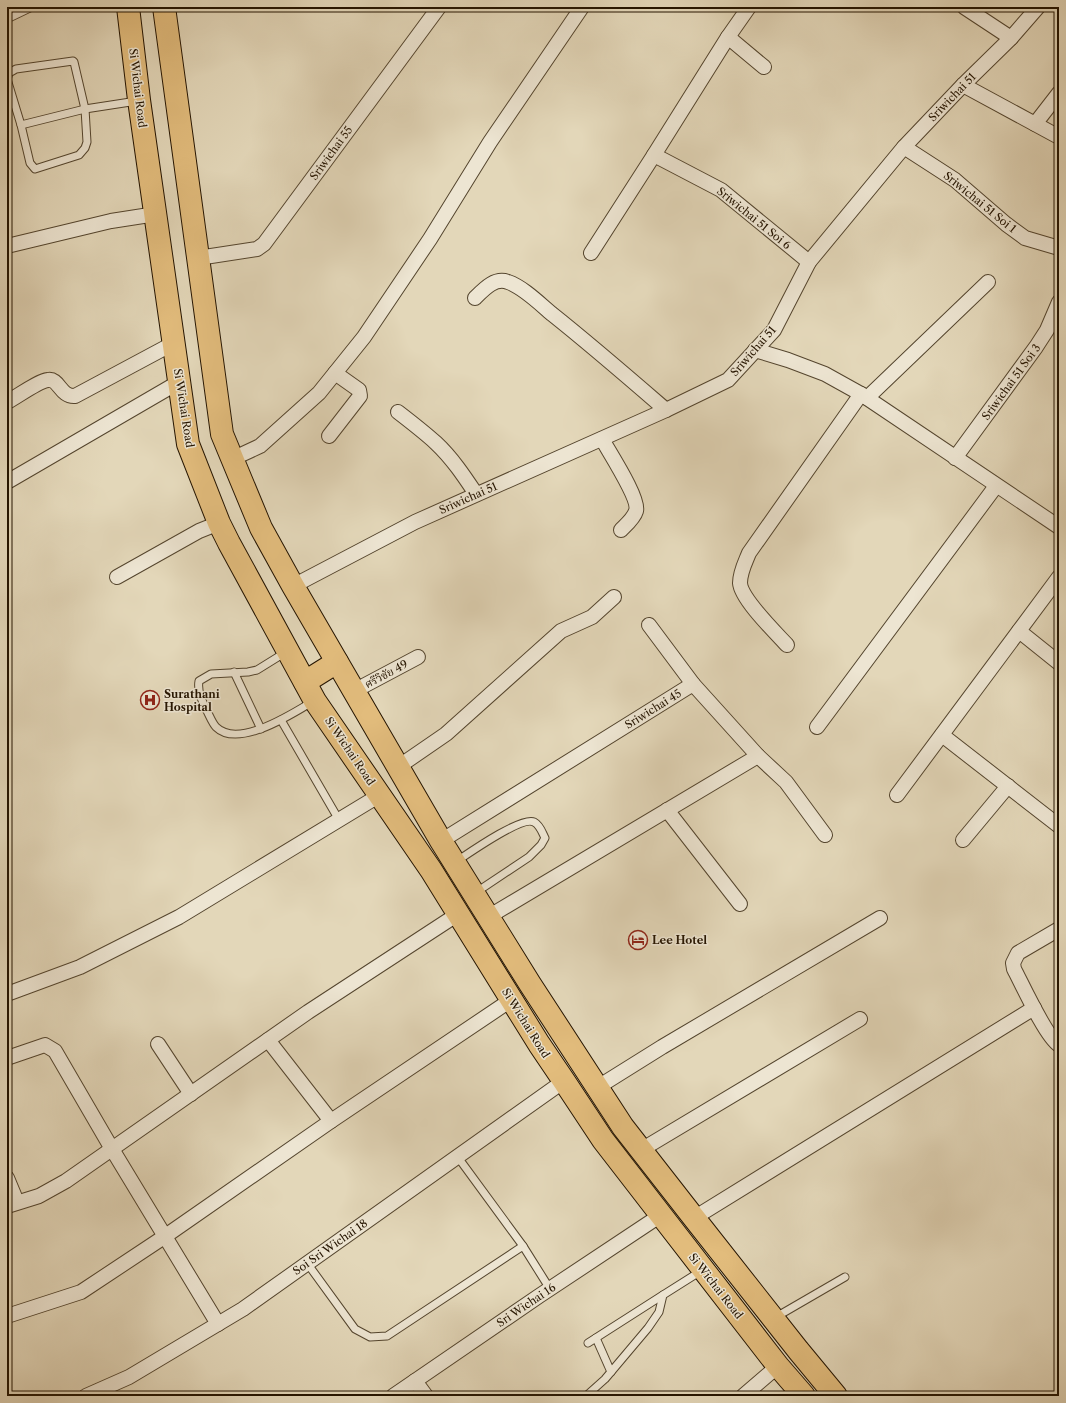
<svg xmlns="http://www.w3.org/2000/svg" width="1066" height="1403" viewBox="0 0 1066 1403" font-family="'Libre Caslon Text','Noto Serif Thai',serif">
  <rect width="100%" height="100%" fill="#e3d7b9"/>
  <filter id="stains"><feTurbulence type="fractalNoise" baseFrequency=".005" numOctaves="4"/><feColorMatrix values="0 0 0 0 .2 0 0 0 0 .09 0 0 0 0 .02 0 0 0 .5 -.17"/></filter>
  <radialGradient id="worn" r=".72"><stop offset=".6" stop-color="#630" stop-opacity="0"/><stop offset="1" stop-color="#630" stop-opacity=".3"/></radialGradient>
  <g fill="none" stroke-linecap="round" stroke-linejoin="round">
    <g stroke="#54452e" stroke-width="9">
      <g id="service">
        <polyline points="7,19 32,7"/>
        <polygon points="73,61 74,62 85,109 87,142 85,148 79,155 35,169 30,163 21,125 7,79 9,73 16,69"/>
        <polyline points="21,125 85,109 137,101"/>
        <path d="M286 652 257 670 248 672 211 674 199 681C197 692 203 703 208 713 210 717 213 724 216 727 238 749 292 714 312 702"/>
        <polyline points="234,672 261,729"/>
        <polyline points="281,720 339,820"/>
        <path d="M457 861C469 853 522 816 534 822 540 825 542 832 545 838L541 845 529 857 475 893"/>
        <polyline points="457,1156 523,1246 550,1289"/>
        <polyline points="307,1263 355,1329 370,1337 387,1336 523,1246"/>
        <polyline points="776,1317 845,1277"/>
        <polyline points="596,1338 611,1372"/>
        <polyline points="588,1343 663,1295"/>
        <polyline points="586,1396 605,1379 648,1328 659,1312 663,1295 701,1271"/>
      </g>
    </g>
    <g stroke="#54452e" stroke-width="16">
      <g id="minor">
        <polyline points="749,7 728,37 654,155 721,190 809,262"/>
        <polyline points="964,7 1011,38"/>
        <polyline points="728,37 764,67"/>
        <polyline points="963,85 1059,137"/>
        <polyline points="1035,124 1059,93"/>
        <polyline points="904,147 955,180 1006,224 1025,238 1059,248"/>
        <polyline points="7,246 111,221 156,214"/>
        <polyline points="591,253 654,155"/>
        <polyline points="198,258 257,249 264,244 439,7"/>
        <path d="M475 298C484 289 495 277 508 282 523 287 540 304 552 314 591 345 629 378 666 410"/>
        <polyline points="755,350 788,360 825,374 861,394 1059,527"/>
        <polyline points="867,398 988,282"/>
        <path d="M7 402C17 397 38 381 48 380 59 378 60 397 75 396L174 343"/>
        <path d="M398 412C411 422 424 432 436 443 452 458 464 476 476 494"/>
        <polyline points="329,436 360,396 359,390 335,373"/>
        <path d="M602 439C609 452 640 499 636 511 634 518 626 525 621 530"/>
        <polyline points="955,458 1036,347 1047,330 1059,302"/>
        <polyline points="232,459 260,446 319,393 364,337 430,239 490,142 582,7"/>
        <polyline points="7,482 179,382"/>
        <polyline points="117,577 199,531 219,523"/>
        <polyline points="293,586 415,522 666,410 728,380 774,330 809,262 904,147 963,85 1011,38 1038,7"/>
        <polyline points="649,625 693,684"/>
        <polyline points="1019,631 1059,663"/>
        <path d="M787 645C776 633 741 599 740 583 740 572 745 563 749 553L861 394"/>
        <polyline points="354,691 418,657"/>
        <polyline points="817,727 996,486"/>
        <polyline points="942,735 1059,826"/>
        <polyline points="398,767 446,734 561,631 592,617 614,597"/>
        <polyline points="897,795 1059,577"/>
        <polyline points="667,810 740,904"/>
        <polyline points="963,840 1008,786"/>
        <polyline points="441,841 693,684 758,756 786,782 825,835"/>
        <polyline points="488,917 758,756"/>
        <path d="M1059 929 1018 953 1013 963 1014 969C1022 984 1046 1037 1059 1045"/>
        <polyline points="7,994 80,967 179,917 380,795"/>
        <polyline points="268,1040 331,1121"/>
        <polyline points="158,1044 191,1094"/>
        <polyline points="7,1058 45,1045 55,1051 112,1149 218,1324"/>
        <polyline points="598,1087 662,1047 880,918"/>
        <polyline points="641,1150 860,1019"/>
        <polyline points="7,1178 17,1202"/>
        <polyline points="7,1206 39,1196 66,1181 308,1012 458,914"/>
        <polyline points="694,1218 1034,1008"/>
        <polyline points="7,1316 81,1292 164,1237 331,1121 511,1000"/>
        <polyline points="415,1381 426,1396"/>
        <polyline points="86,1396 129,1377 243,1309 564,1081"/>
        <polyline points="393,1396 539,1296 661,1215"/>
        <polyline points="743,1396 778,1366"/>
      </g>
    </g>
    <g stroke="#241400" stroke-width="24">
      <g id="primary">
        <polyline points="128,7 139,100 188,444 219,523 229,543 315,701 431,870 539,1044 564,1081 603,1140 661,1215 778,1366 804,1396"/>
        <polyline points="164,7 222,434 261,528 293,586 441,841 530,984 623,1127 694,1218 798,1350 836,1396"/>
        <polyline points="305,682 337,662"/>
      </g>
    </g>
    <use href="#service" stroke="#ede5d2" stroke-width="7"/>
    <use href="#minor" stroke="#ede5d2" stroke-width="14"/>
    <use href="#primary" stroke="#e2bc7c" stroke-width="22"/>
  </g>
  <defs>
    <g id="hospital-ring" transform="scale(1)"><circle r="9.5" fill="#ede5d2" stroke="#8f2418" stroke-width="1.5"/><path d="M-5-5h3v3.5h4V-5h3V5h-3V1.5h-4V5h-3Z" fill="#8f2418"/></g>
    <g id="hotel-ring" transform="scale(1)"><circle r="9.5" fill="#ede5d2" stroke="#8f2418" stroke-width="1.5"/><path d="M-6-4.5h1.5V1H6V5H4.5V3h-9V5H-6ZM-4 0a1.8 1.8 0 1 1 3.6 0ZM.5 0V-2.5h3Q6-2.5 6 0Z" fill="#8f2418"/></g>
  </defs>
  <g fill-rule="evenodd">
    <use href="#hospital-ring" x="150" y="700"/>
    <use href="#hotel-ring" x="638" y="940"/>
  </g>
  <g text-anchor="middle" stroke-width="3" stroke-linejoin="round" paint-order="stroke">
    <g font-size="11" fill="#241400" stroke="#ede5d2">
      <text transform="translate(138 88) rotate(83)" y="4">Si Wichai Road</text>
      <text transform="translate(952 97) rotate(-46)" y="4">Sriwichai 51</text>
      <text transform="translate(331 153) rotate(-54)" y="4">Sriwichai 55</text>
      <text transform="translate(980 202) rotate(39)" y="4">Sriwichai 51 Soi 1</text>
      <text transform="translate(754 218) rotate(39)" y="4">Sriwichai 51 Soi 6</text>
      <text transform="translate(753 351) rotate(-49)" y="4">Sriwichai 51</text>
      <text transform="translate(1011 382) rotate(-54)" y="4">Sriwichai 51 Soi 3</text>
      <text transform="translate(184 408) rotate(81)" y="4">Si Wichai Road</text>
      <text transform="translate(468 498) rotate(-24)" y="4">Sriwichai 51</text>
      <text transform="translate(386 674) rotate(-28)" y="4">ศรีวิชัย 49</text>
      <text transform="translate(653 709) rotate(-32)" y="4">Sriwichai 45</text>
      <text transform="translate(350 751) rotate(56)" y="4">Si Wichai Road</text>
      <text transform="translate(526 1023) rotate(58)" y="4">Si Wichai Road</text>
      <text transform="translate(330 1247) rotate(-35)" y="4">Soi Sri Wichai 18</text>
      <text transform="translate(716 1286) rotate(52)" y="4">Si Wichai Road</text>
      <text transform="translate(526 1305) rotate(-34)" y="4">Sri Wichai 16</text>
    </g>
    <g font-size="11" font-weight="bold" fill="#241400" stroke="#ede5d2" text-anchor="start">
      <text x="164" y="698">Surathani<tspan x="164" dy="13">Hospital</tspan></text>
      <text x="652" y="944">Lee Hotel</text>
    </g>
  </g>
  <rect width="1066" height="1403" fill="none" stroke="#e3d7b9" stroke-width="24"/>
  <rect x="8" y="8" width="1050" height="1387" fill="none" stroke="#241400" stroke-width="2"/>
  <rect x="12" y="12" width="1042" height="1379" fill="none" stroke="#241400"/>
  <rect width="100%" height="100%" filter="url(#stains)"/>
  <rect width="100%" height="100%" fill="url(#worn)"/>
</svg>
